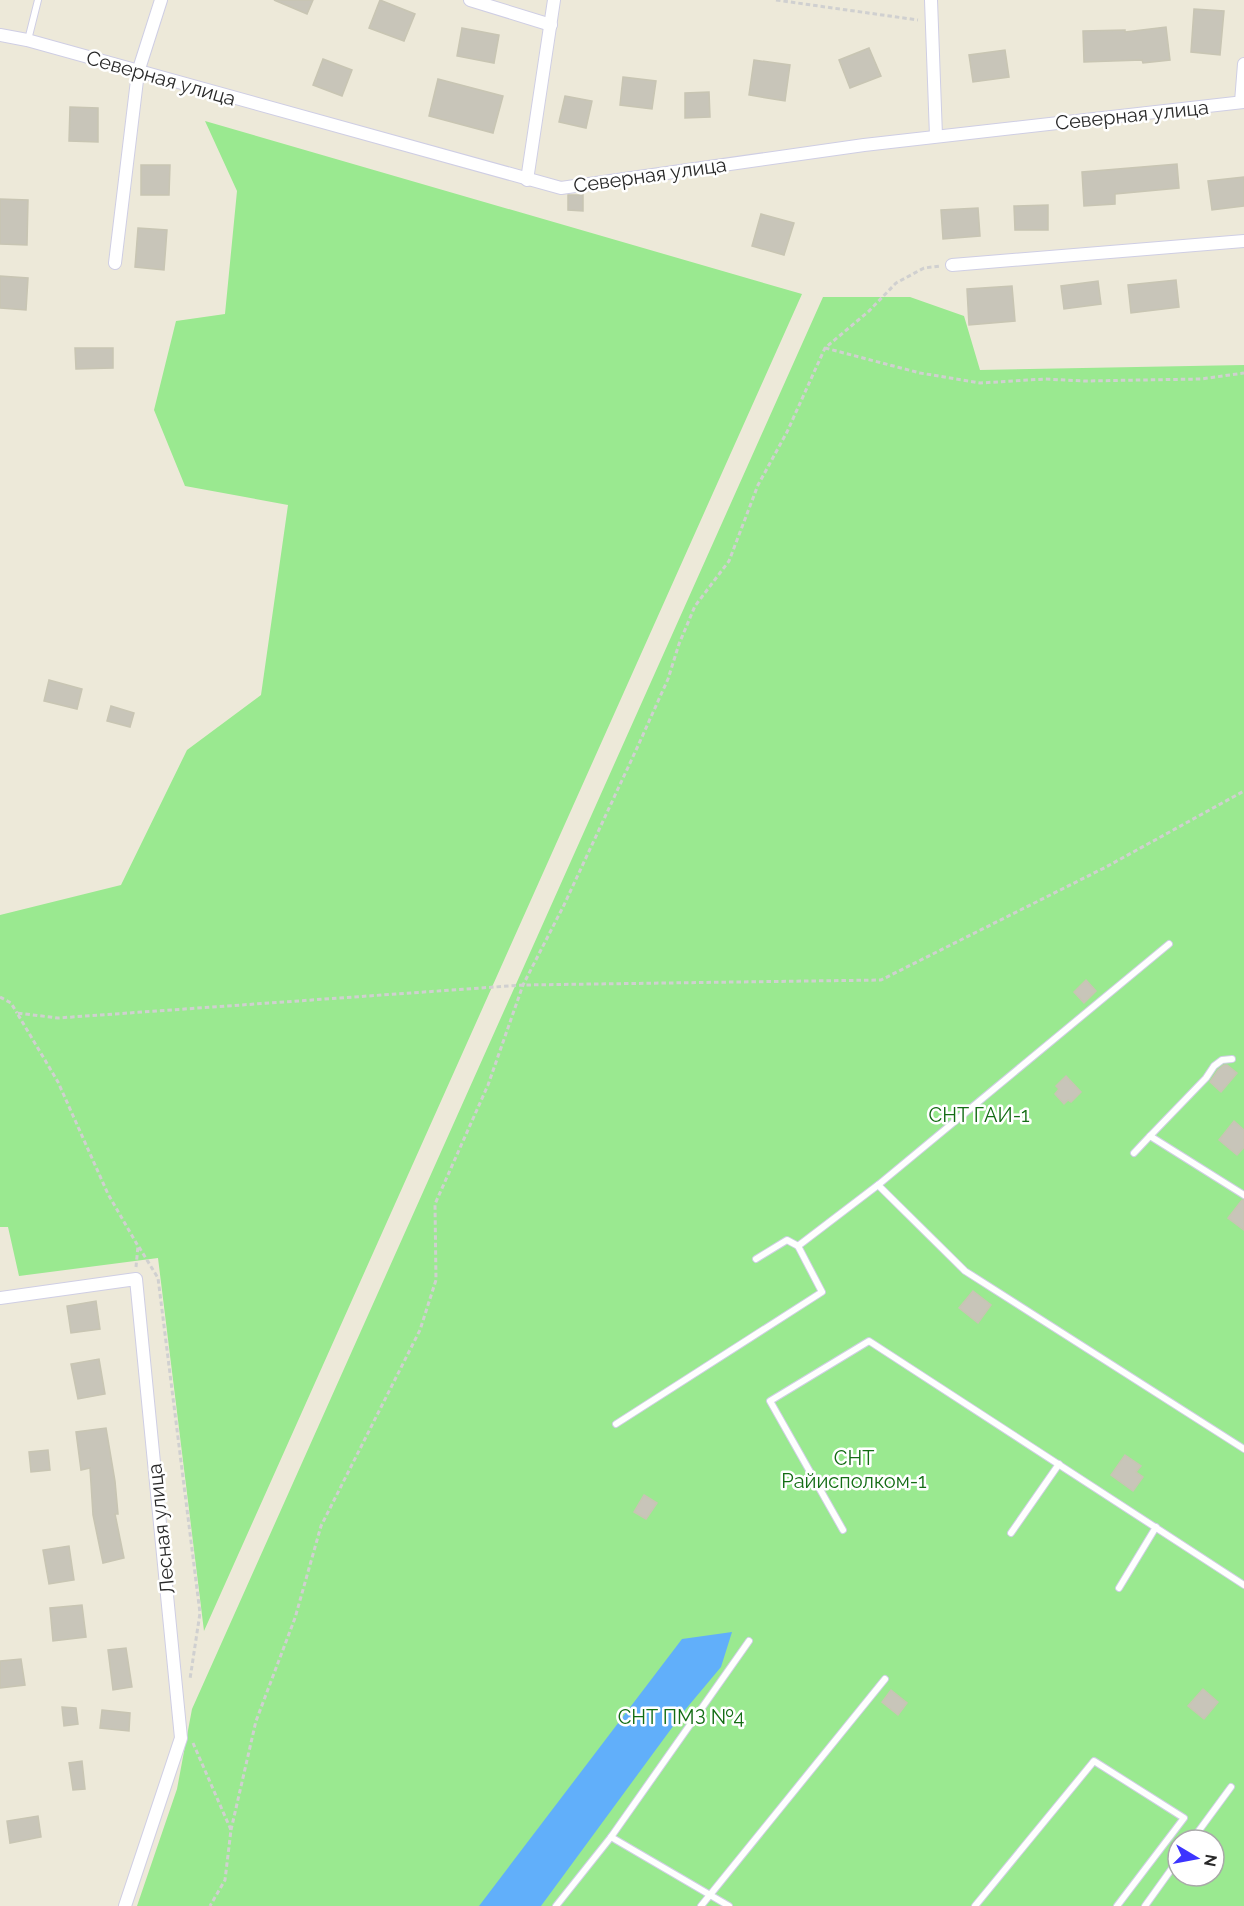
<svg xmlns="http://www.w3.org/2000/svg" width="1244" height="1906" viewBox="0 0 1244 1906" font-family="Raleway,sans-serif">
  <rect width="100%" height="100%" fill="#ede9d9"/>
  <g fill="#9ae990" fill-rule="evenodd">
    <polygon points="205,121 802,294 204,1631 158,1258 19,1276 8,1227 0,1227 0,915 121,885 187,750 261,695 288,505 185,486 154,410 176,321 225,314 237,191"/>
    <path d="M823 297H910L964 316 980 370 1244 365V1906H137L177 1789 192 1709ZM1178 1840H1214V1876H1178Z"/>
  </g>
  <polygon fill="#61affa" points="732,1632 721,1667 685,1710 541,1906 479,1906 682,1639"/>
  <g fill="#c8c5b9" stroke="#c8c5b3" stroke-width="1.5">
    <polygon points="274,0 313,0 307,14"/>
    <polygon points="380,0 415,14 404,41 369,28"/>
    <polygon points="1194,9 1224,11 1220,55 1191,52"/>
    <polygon points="1166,27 1170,60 1143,63 1142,60 1084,62 1083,31 1125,30 1125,32"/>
    <polygon points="462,28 499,35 494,63 457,56"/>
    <polygon points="869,48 881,76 850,88 839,60"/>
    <polygon points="1005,50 1009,77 973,82 969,55"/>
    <polygon points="323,59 352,70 342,96 313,85"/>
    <polygon points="754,60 790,65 785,101 749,95"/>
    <polygon points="623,77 656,81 652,109 620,105"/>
    <polygon points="438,79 503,96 493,133 429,116"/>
    <polygon points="709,92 710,117 685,118 685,93"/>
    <polygon points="565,96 592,101 586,128 559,122"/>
    <polygon points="70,107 98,108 98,142 69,141"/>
    <polygon points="1177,164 1179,188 1115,194 1115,204 1084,206 1082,172"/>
    <polygon points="141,165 170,165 169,195 141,195"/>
    <polygon points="1244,177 1244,206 1212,210 1208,181"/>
    <polygon points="568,195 583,195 583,211 568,210"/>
    <polygon points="0,199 28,200 27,245 0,244"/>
    <polygon points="1048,205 1048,230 1015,230 1014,206"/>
    <polygon points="978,208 980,236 943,239 941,210"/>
    <polygon points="761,214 794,223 784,255 752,246"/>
    <polygon points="138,228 167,230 164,270 135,267"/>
    <polygon points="0,276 28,278 26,310 0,308"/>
    <polygon points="1176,280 1179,307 1131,313 1128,285"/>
    <polygon points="1098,281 1101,304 1064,309 1061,286"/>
    <polygon points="1012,286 1015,321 969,325 967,289"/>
    <polygon points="75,348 113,348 113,368 76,369"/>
    <polygon points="49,680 82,689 77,709 44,701"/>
    <polygon points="111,706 134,713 130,727 107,721"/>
    <polygon points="1086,980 1096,991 1084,1003 1074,992"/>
    <polygon points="1224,1065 1227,1065 1237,1073 1221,1092 1210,1082 1218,1070"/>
    <polygon points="1066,1076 1081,1092 1071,1102 1068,1100 1064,1104 1055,1094 1059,1089 1056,1086"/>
    <polygon points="1234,1121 1244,1130 1244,1147 1237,1155 1219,1140"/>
    <polygon points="1242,1200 1244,1200 1244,1230 1228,1218"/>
    <polygon points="973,1291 991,1305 978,1323 959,1308"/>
    <polygon points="96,1301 100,1329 71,1333 67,1306"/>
    <polygon points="99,1359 105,1394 78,1399 71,1364"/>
    <polygon points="106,1428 115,1481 118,1514 115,1514 124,1558 103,1563 93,1515 90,1468 81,1470 76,1432"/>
    <polygon points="48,1450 50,1470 31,1472 29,1452"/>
    <polygon points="1125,1455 1141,1466 1136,1472 1143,1477 1133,1491 1111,1475"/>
    <polygon points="644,1495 657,1503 646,1519 634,1512"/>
    <polygon points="69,1546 74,1580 49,1584 43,1550"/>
    <polygon points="82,1605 86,1637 53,1641 50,1608"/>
    <polygon points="126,1648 132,1687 113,1690 108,1650"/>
    <polygon points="21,1659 25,1685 0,1688 0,1661"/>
    <polygon points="1203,1689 1218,1702 1204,1719 1188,1706"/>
    <polygon points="891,1690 907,1703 898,1715 882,1702"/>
    <polygon points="62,1707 76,1708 78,1724 64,1726"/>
    <polygon points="102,1710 130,1713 129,1731 100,1728"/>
    <polygon points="82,1761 85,1789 73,1790 69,1763"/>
    <polygon points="38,1816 41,1837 10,1843 7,1821"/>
  </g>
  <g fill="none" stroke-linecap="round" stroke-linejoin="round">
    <g stroke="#cfcee4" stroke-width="8">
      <g id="lane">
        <polyline points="28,40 38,0"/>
        <polyline points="1232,1059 1222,1060 1214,1066 1206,1078 1150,1136 1244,1195"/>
        <polyline points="1134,1153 1150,1136"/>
        <polyline points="878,1185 965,1271 1244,1449"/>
        <polyline points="756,1259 787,1240 798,1246 878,1185 1169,944"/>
        <polyline points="616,1424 822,1292 798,1246"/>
        <polyline points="843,1530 770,1401 869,1341 1244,1585"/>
        <polyline points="1011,1533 1059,1464"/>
        <polyline points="1119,1588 1156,1527"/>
        <polyline points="611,1837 729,1906"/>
        <polyline points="1192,1840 1231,1787"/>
        <polyline points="556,1906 611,1837 749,1641"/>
        <polyline points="701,1906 885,1679"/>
        <polyline points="975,1906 1094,1761 1184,1818 1117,1906"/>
        <polyline points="1145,1906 1178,1860"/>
      </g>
    </g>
    <g stroke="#cfcee4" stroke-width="14">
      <g id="street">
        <polyline points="470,0 551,25"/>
        <polyline points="931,0 936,136"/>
        <polyline points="0,35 27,40 561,188 864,145 1244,102"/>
        <polyline points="1241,102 1244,64"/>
        <polyline points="527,180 554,0"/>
        <polyline points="115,263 138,72 161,0"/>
        <polyline points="952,265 1244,241"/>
        <polyline points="0,1298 136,1279 181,1738 125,1906"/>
      </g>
    </g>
    <g stroke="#d0d0d0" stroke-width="3" stroke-dasharray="4.5 3" stroke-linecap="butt">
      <polyline points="776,0 918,20"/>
      <polyline points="825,348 920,373 980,383 1045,379 1084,381 1201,379 1244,373"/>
      <polyline points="0,997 11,1003 17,1013"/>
      <polyline points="139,1247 158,1278 200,1613 190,1679"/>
      <polyline points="136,1267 138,1246 108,1194 58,1082 17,1013 58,1018 523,985 881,980 1106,867 1244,791"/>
      <polyline points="193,1743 231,1830 225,1880 210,1906"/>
      <polyline points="231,1830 256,1721 295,1618 321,1526 420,1330 436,1280 435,1204 488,1085 523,985 564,905 637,748 668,679 679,644 695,606 729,561 758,485 787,432 825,348 869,311 896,283 924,268 940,266"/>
    </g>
    <use href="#lane" stroke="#fff" stroke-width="6"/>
    <use href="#street" stroke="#fff" stroke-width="12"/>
  </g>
  <g text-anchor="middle" stroke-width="5" stroke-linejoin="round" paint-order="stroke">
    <g font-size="20" fill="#292929" stroke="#fff">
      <text transform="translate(161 78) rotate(16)" y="7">Северная улица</text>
      <text transform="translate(1132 115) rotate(-6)" y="7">Северная улица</text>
      <text transform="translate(650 175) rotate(-8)" y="7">Северная улица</text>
      <text transform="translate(161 1529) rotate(-96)" y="7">Лесная улица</text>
    </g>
    <g font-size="20" fill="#136c14" stroke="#fff">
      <text x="979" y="1122">СНТ ГАИ-1</text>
      <text x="854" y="1465">СНТ<tspan x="854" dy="23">Райисполком-1</tspan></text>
      <text x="681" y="1724">СНТ ПМЗ №4</text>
    </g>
  </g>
  <g transform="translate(1196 1858) rotate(100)"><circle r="28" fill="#ffffff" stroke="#a9a9a9" stroke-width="1.5"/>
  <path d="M0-4.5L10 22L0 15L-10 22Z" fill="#3c34ff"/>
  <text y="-9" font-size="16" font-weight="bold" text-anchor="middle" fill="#292929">N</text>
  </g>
</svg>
